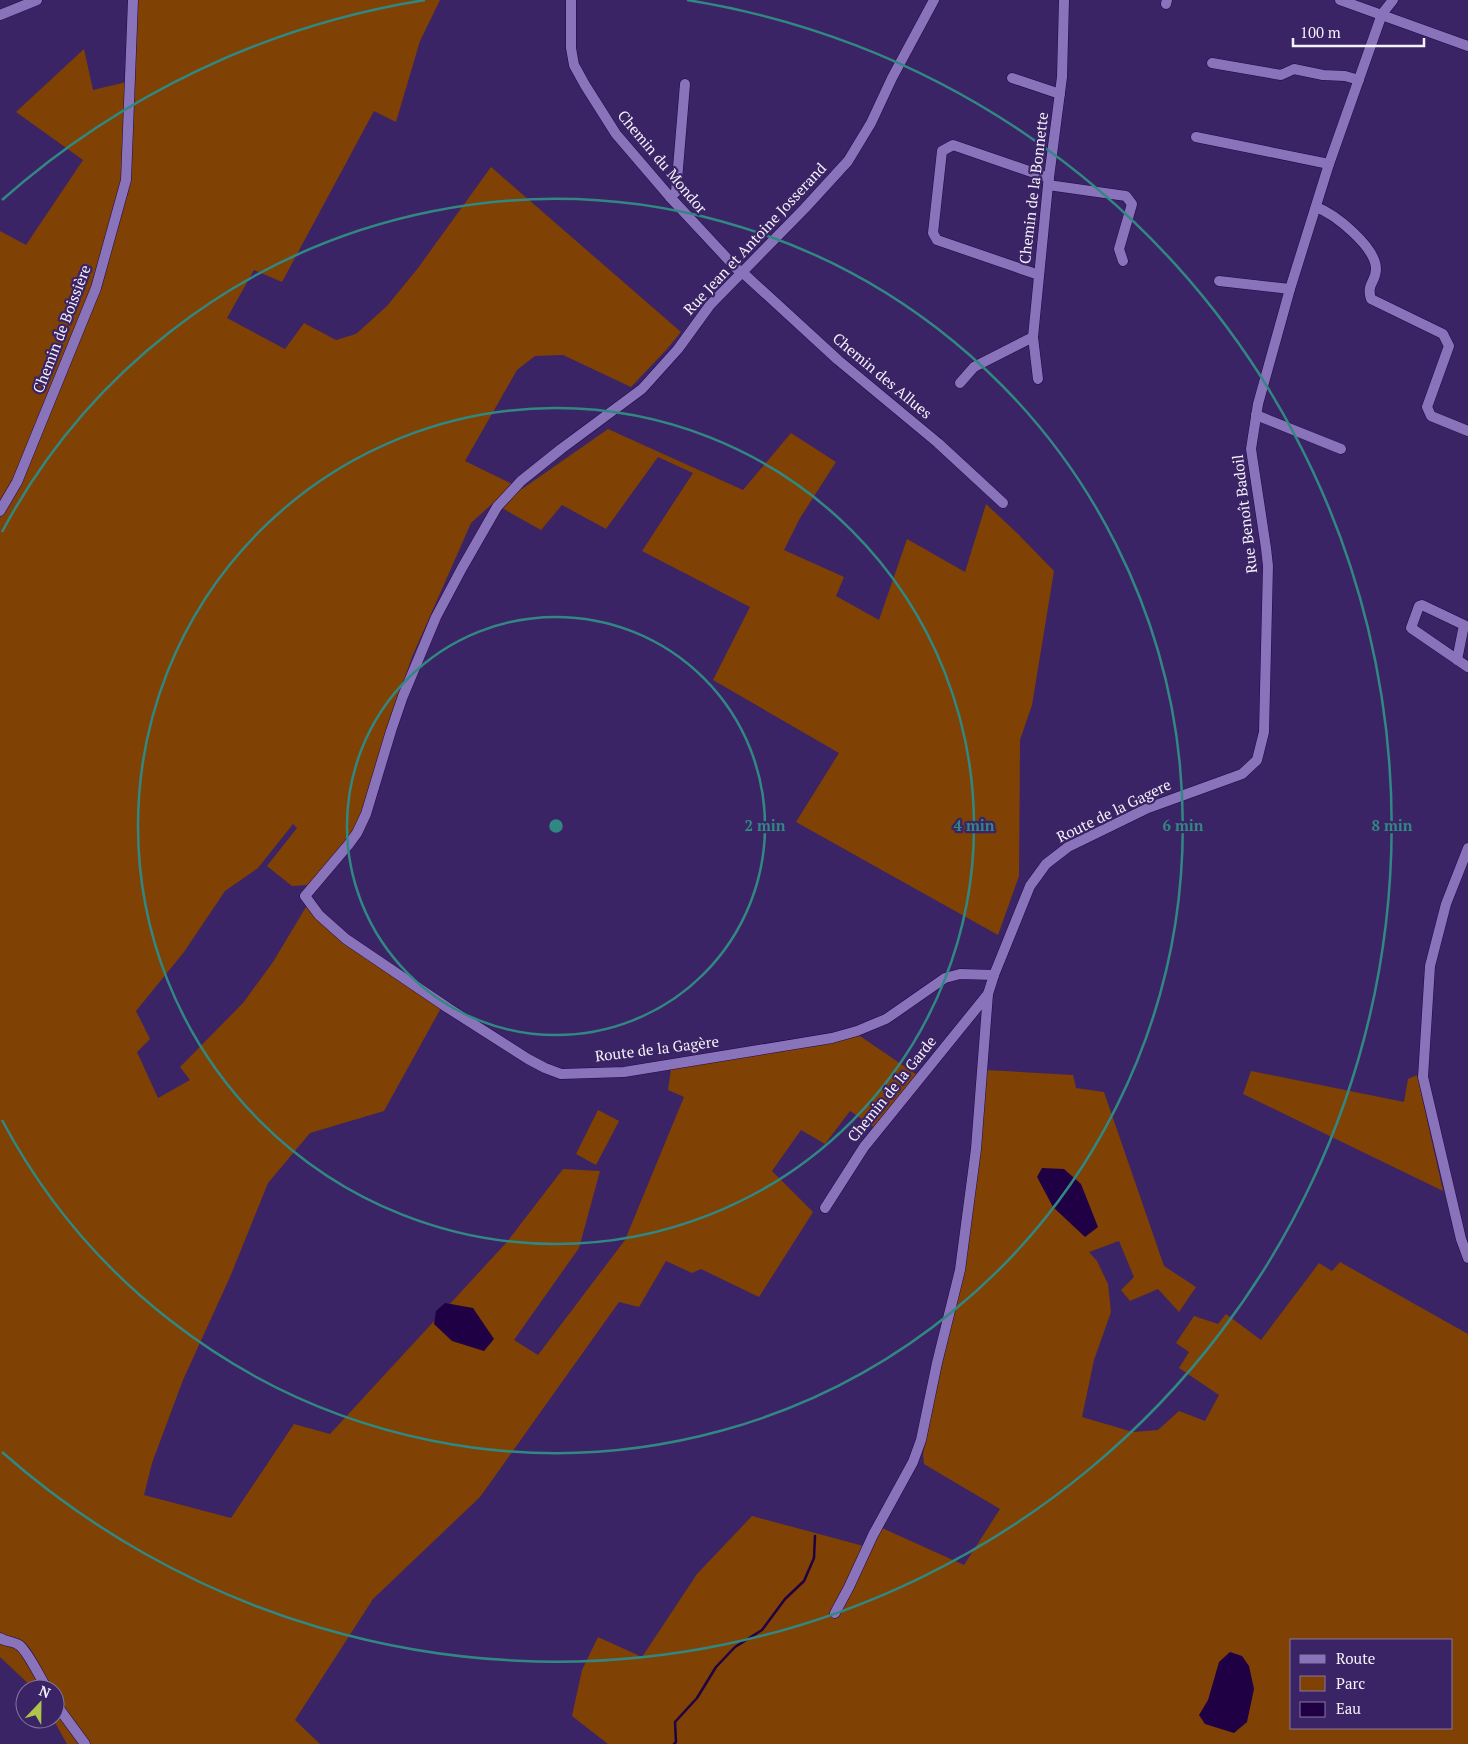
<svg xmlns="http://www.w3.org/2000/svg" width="1468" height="1744" viewBox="0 0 1468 1744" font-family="'PT Serif',serif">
  <rect width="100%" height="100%" fill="#3b2465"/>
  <g fill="#7f4104" fill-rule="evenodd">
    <polygon points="138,0 440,0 420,41 396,122 374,111 282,282 254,270 227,318 285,349 304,323 336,340 356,334 387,306 418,268 491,167 681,332 667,349 631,387 563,355 535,356 517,370 465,461 522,489 608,429 743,490 791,433 836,462 800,518 784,550 844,577 836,596 879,620 907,539 965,572 986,504 1018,534 1054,571 1032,705 1020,740 1019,876 998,935 796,822 839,753 713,680 750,607 642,551 693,473 658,457 606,529 562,505 541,530 493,503 471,523 412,657 387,729 363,814 346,844 307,885 292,886 267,866 297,828 293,824 258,868 225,891 184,952 136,1011 150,1039 137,1052 158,1098 190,1080 180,1067 243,1003 273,962 306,907 316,917 441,1008 384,1111 310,1133 268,1183 230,1277 183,1380 152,1463 144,1495 231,1518 294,1424 330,1434 506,1243 563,1169 600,1171 579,1248 514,1340 538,1355 625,1240 684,1097 668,1090 671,1069 860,1036 917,1075 875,1128 850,1111 825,1144 801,1130 772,1171 813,1212 759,1297 701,1269 692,1273 666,1261 639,1307 619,1302 480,1497 373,1599 295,1720 320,1744 67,1744 53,1719 55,1719 55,1689 34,1689 0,1657 0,231 26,245 83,160 16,112 84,49 93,90 135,80"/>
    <path d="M986 1070 1073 1075 1076 1088 1104 1092 1164 1266 1196 1287 1179 1312 1158 1289 1130 1301 1121 1290 1134 1277 1119 1241 1089 1252 1097 1261 1108 1284 1111 1312 1094 1360 1082 1417 1133 1432 1158 1430 1179 1411 1205 1421 1219 1395 1179 1368 1189 1352 1176 1343 1194 1316 1218 1324 1226 1314 1261 1340 1319 1263 1332 1271 1340 1262 1468 1334V1744H608L572 1716 582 1670 598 1637 642 1657 697 1574 752 1516 871 1548 882 1528 964 1565 1000 1509 924 1464 923 1454 962 1271ZM1292 1640H1452V1728H1292Z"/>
    <polygon points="1251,1071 1404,1102 1408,1079 1417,1075 1443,1191 1243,1094"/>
    <polygon points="598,1110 619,1121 596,1165 576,1154"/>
  </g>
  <g fill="#200044">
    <polygon points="1042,1168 1064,1169 1081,1184 1098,1227 1085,1237 1053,1207 1037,1177"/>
    <polygon points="445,1303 473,1308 494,1339 484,1351 452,1341 434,1324 436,1311"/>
    <polygon points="1230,1652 1242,1656 1249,1666 1254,1689 1247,1722 1234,1733 1205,1724 1199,1715 1208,1700 1219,1662"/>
  </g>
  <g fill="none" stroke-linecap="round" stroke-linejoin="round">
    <polyline stroke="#200044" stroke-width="2.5" points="674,1744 676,1742 675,1722 697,1698 716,1667 735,1647 762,1630 785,1599 804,1581 814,1558 815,1536"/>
    <g stroke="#230648" stroke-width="11">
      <g id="street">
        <polyline points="571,0 571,48 574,65 585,85 616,134 670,197 737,269 742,272 838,360 938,443 1003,503"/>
        <polyline points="934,0 892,78 871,123 848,161 805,208 710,305 678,349 642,389 561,449 521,481 497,507 462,568 436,617 403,696 391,731 366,814 357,833 349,844 305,896 319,915 346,939 448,1008 528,1059 545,1068 561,1074 624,1072 832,1038 857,1031 886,1019 945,978 960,974 994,975"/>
        <polyline points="1340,0 1468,46"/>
        <polyline points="1166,4 1167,0"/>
        <polyline points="0,15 37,0"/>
        <polyline points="1212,63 1281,75 1294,69 1323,75 1345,76 1359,80"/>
        <polyline points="1012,78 1060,94"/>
        <polyline points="1196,137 1329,164"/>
        <polyline points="1048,185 1126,196 1132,204 1119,249 1123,261"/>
        <polyline points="670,197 676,192 685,84"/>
        <path d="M1316 207C1335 214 1376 247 1376 269 1376 282 1366 284 1371 299L1443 334 1449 346 1427 407 1431 416 1468 431"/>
        <polyline points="1039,275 937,240 933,233 942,151 953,145 1049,178"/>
        <polyline points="1219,281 1290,289"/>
        <polyline points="1038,379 1033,337 1048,185 1062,77 1064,0"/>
        <polyline points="960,383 974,367 1033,337"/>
        <polyline points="1256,415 1341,449"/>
        <polyline points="0,511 17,482 96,288 126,180 133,0"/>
        <polyline points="1457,660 1464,625 1422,605 1419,606 1411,628 1468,667"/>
        <polyline points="1468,848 1446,904 1430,966 1423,1077 1461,1239 1468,1258"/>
        <polyline points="825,1208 864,1147 988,994"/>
        <polyline points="835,1613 849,1587 873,1535 913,1462 921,1440 937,1363 960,1270 976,1149 988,994 994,975 1030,886 1046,864 1068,847 1148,808 1242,774 1257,760 1264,732 1268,566 1266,548 1251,449 1258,404 1290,289 1329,164 1382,14 1393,0"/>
        <path d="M0 1638C6 1642 13 1641 19 1645 27 1650 41 1679 47 1689"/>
        <polyline points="55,1703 85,1744"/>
      </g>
    </g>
    <use href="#street" stroke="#8974bc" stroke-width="10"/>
  </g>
  <g fill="none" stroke="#318883" stroke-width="2.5">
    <circle cx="556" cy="826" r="209"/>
    <circle cx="556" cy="826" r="418"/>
    <path d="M2 532A627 627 0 1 1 2 1120"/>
    <path d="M2 200A836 836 0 0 1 425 0M687 0A836 836 0 1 1 2 1452"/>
  </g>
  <g text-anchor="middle" stroke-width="4.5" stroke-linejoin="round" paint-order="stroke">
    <g font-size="15" fill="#f3f1f9" stroke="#3b2465">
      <text transform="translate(662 162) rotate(50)" y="5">Chemin du Mondor</text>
      <text transform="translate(1034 188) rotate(-83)" y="5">Chemin de la Bonnette</text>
      <text transform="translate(755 239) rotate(-47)" y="5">Rue Jean et Antoine Josserand</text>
      <text transform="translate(62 329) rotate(-69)" y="5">Chemin de Boissière</text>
      <text transform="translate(882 376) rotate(40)" y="5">Chemin des Allues</text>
      <text transform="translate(1245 514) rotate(-97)" y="5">Rue Benoît Badoil</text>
      <text transform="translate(1114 811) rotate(-26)" y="5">Route de la Gagere</text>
      <text transform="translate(657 1049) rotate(-7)" y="5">Route de la Gagère</text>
      <text transform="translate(892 1089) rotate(-51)" y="5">Chemin de la Garde</text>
    </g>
  </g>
  <circle cx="556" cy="826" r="8" fill="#318883" stroke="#3b2465" stroke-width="2.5"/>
  <g font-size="15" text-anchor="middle" font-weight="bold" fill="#318883" stroke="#3b2465" stroke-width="4.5" stroke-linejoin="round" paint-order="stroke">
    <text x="765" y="831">2 min</text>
    <text x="974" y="831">4 min</text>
    <text x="1183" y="831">6 min</text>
    <text x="1392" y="831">8 min</text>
  </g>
  <rect x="1290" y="1639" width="162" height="90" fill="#3b2465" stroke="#8576a0"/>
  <rect x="1300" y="1655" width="25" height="8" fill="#8974bc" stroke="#8576a0"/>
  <text x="1336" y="1664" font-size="15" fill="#f3f1f9">Route</text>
  <rect x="1300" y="1676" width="25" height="15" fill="#7f4104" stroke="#8576a0"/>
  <text x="1336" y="1689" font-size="15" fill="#f3f1f9">Parc</text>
  <rect x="1300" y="1702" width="25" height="15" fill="#200044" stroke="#8576a0"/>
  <text x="1336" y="1714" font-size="15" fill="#f3f1f9">Eau</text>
  <g transform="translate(40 1704) rotate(22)"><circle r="24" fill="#3b2465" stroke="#8576a0"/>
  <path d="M0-4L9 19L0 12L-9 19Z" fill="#b2c34c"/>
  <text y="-8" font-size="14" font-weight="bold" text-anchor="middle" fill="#f3f1f9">N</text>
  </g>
  <path d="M1293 38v8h131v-8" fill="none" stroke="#f3f1f9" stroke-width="2.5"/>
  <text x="1300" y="38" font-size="15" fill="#f3f1f9" stroke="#3b2465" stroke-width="4" paint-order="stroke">100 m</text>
</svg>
